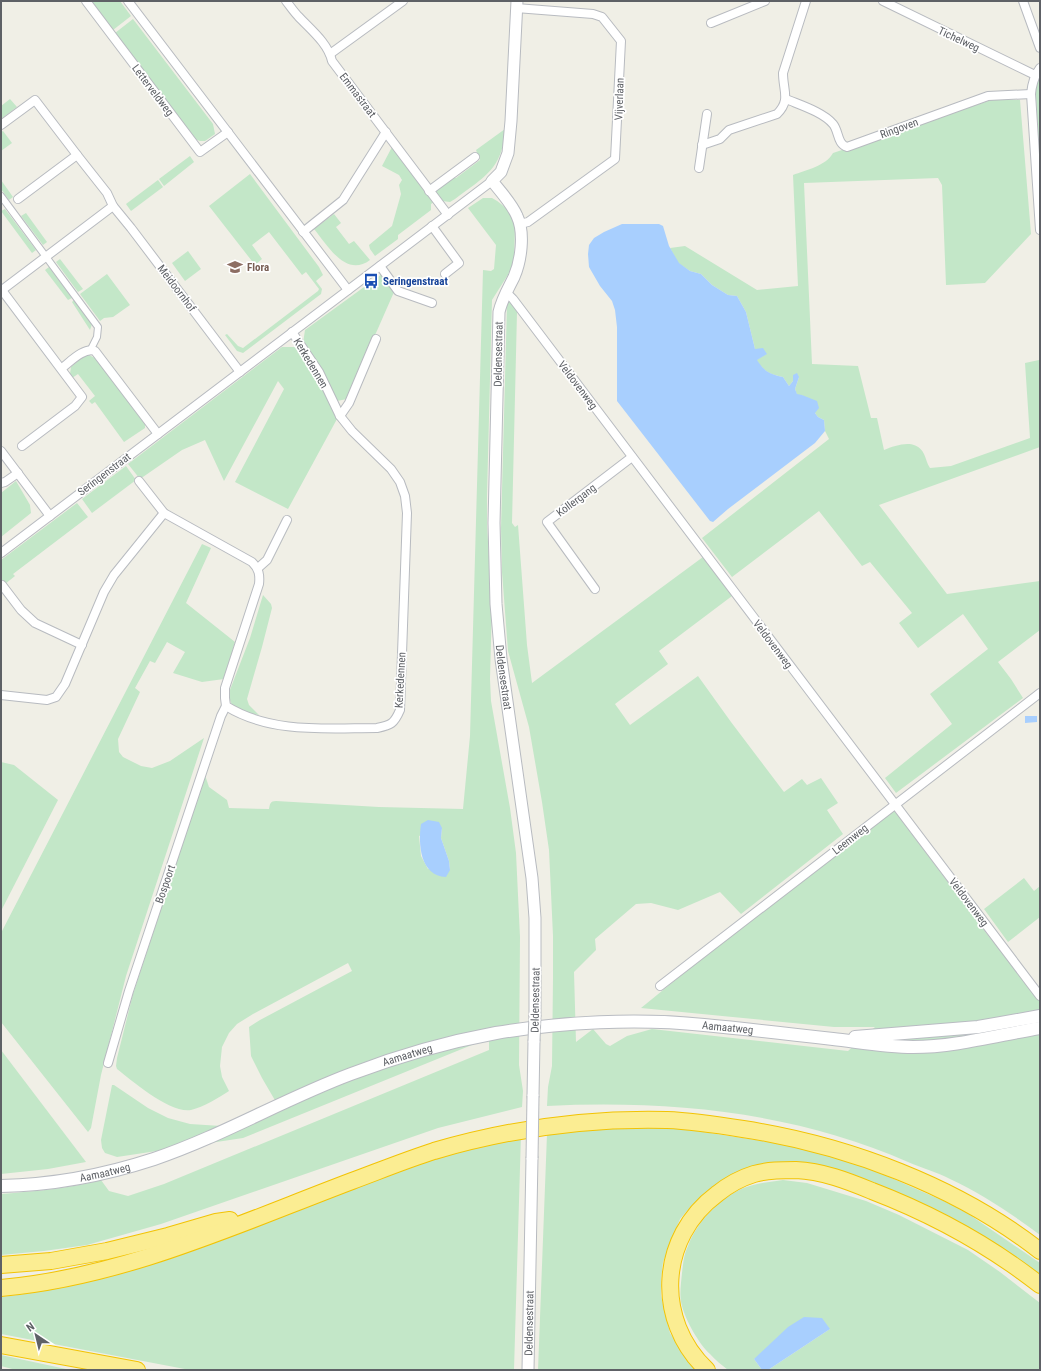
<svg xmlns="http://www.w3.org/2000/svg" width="1041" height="1371" viewBox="0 0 1041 1371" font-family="'Roboto Condensed',sans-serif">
  <rect width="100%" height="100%" fill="#f0efe6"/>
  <g fill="#c3e7c8" fill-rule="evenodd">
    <polygon points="91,1 120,1 131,16 113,30"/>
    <polygon points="133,19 213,124 215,134 205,141 200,141 195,139 115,33"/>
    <polygon points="1040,76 1040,175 1035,78"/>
    <polygon points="10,99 17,107 1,119 1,106"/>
    <path d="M994 99 1020 100 1031 234 985 283 946 285 942 185 938 178 804 183 812 364 858 366 871 418H877L884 450C897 445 916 438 924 454 926 458 927 464 930 468L951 466 1030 438 1025 363 1039 360 1040 447 879 505 947 594 1040 581V630L998 662 1011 679 1023 698 896 793 885 778 952 724 930 694 988 649 963 614 918 648 899 623 912 613 870 562 862 566 819 511 732 577 702 538 829 439 825 431 824 420 818 417 802 395H797L795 389 799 377 793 381 789 386 783 377C769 374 765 372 756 360L766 354 755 349 746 312 737 296 728 295 712 285 701 274 690 271 678 263 670 248 685 246 757 290 798 286 793 175C806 170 826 166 833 153Z"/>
    <path d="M505 129C503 169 484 177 455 199L450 202 442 201 435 193 436 189 450 178H456L480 160 476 150Z"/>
    <polygon points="3,131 12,143 1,151 1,132"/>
    <polygon points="392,147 434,202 431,204 431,210 398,235 398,239 375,256 370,249 369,245 392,226 401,194 399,185 402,180 399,175 382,166"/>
    <polygon points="190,156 194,162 164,186 159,179"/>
    <polygon points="250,174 319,267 323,275 316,281 322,289 321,294 243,353 237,351 225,335 227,334 238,346 243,348 318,291 319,289 306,272 302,275 269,232 252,245 262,259 255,265 209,206"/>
    <polygon points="1,180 13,197 9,200 1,189"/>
    <polygon points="158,180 163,187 131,211 126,204"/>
    <path d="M483 198H492C503 204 513 213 515 226L514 262 511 270 492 300 487 496V526L492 603 490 679 491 701 510 808 516 853 520 937 519 1065 523 1091 522 1107 438 1128 161 1224 87 1245 44 1251 1 1255V1194C35 1191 68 1189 101 1180L109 1191 128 1196 164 1184 489 1050V1038L243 1138 117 1157 105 1153 102 1148 101 1140 112 1085H114L148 1108 168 1118 190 1124 237 1127 276 1102 262 1078 251 1056 249 1027 260 1020 352 971 348 963 253 1014 237 1024 229 1033 222 1047 220 1066 222 1077 229 1091C218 1098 204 1107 191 1110 171 1114 132 1081 117 1069L116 1066 117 1058 133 994 205 775 209 787 227 800 229 808 269 809C270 804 270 801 276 801L379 807 463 809 470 736 483 270 491 271 494 269 496 245 468 208ZM442 828 441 838 449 861 450 870 428 869 421 856 419 836Z"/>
    <polygon points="5,209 36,250 32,253 1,211"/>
    <polygon points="26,213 47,242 43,245 21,216"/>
    <path d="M334 214 341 223 336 227 349 244 354 241 370 260C346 278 328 246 314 229Z"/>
    <polygon points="188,251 201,269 185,281 172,263"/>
    <polygon points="60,259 83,289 78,292 56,262"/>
    <polygon points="49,267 72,298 68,300 45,270"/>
    <polygon points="107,274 130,305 113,317 104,318 100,321 80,294"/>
    <polygon points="382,274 394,292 347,399 337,401 322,369 303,343 305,330"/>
    <polygon points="74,300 92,324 90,330 72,302"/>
    <path d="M509 300 517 312 512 523 515 527 518 525 527 645 532 683 703 557 732 596 659 651 668 664 615 704 630 725 698 676 731 722 784 792 802 779 807 785 821 778 838 803 827 810 843 834 741 914 720 892 678 910 651 903 636 904 595 939 596 950 574 972 576 1042 593 1029 606 1044 610 1046 627 1036 652 1029 848 1051 875 1027H834L641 1008 727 938 893 809 990 938 1040 997V1235C1012 1214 982 1194 950 1179 937 1172 922 1168 908 1162 795 1112 670 1100 547 1106L548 1087 552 1066 553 978V936L549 850 542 802 529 727 508 651 502 572 501 528 507 304Z"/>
    <polygon points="282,347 297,347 313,369 337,419 288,509 235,482 284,389 278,381 224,481 205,440 182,450 140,479 128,464"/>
    <polygon points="89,355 95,358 145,424 145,428 124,442 95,402 92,404 89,401 95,396 78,374 72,378 70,374 71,367 84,356"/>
    <polygon points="126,466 136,480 92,513 82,499"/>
    <polygon points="16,481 30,505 31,513 1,537 1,493"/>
    <polygon points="77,503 88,517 13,574 15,576 5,584 1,579 1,560"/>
    <polygon points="202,544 211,548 186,603 235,642 224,679 202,682 173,673 185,652 167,642 155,663 150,661 135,688 140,692 118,739 119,752 123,757 141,766 152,768 170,761 204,738 126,976 101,1075 91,1128 88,1132 1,1022 1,933"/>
    <polygon points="263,595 271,604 272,608 262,647 247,699 249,705 259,715 248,713 232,705 228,695 250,638"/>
    <polygon points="1,762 14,765 58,800 1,911"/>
    <polygon points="1024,878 1034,891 1040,886 1040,917 1008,942 984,909"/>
    <polygon points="1,1050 86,1162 48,1169 1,1174"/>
    <polygon points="632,1124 697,1131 801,1147 864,1166 946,1202 967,1213 1040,1263 1040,1281 824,1170 717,1186 692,1205 680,1219 663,1262 661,1280 661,1296 670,1333 695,1370 538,1370 547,1134"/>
    <path d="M521 1134 514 1370H190L1 1334V1297C64 1290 123 1273 182 1253 232 1235 279 1213 329 1195 392 1172 456 1152 521 1134Z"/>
    <path d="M783 1180 807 1183 866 1201 899 1215 968 1250 1000 1272 1040 1303V1370H768L830 1329 754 1359 762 1370H728C722 1365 715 1360 710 1354 699 1344 686 1321 682 1306 679 1296 681 1284 682 1273 683 1264 684 1254 688 1246 697 1222 718 1200 741 1189 754 1183 770 1182 783 1180Z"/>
    <polygon points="1,1355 66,1369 73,1370 16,1370 1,1366"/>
  </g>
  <g fill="#a8cffe">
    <path d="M622 224H659L663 226 669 246 679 263 690 271 701 274 712 285 728 295 737 296 746 312 755 349 763 348 767 354 757 360C765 372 769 374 783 377L789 386 793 381V375L797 373 799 377 795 389 797 394 802 395 817 401 819 408 815 413 818 417 824 420 825 431 815 443 728 509 713 522 710 521 617 401V327L615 310 612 301 600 286 589 267 588 254 589 245 594 238 604 232Z"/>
    <polygon points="1025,716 1037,716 1037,722 1025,723"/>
    <path d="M428 820 439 822 442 828 441 838 449 861 450 870 446 877C420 876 418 844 421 824Z"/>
    <polygon points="804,1317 822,1318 830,1329 768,1370 762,1370 754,1359 788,1327"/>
  </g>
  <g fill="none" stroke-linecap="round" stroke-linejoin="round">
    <g stroke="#b8bbc0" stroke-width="8">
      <polyline id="pedestrian" points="1,196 98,327 97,337 91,349"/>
    </g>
    <g stroke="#b8bbc0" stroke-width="10">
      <g id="minor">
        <polyline points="86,1 200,152 228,132"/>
        <polyline points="128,1 348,290"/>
        <path d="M286 1C290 6 294 12 298 16 310 29 328 43 332 61L448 215"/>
        <polyline points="883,1 1035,75"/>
        <polyline points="1023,1 1040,48"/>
        <polyline points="516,8 593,14 602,17 621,41 615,159 528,222 520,224"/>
        <polyline points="711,23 765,1"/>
        <polyline points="330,54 403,1"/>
        <path d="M1040 68C1034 76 1032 83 1031 94L1040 230"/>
        <path d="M786 99C800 105 823 112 833 124 839 131 837 144 847 147L988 96 1031 94"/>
        <polyline points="1,125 35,100 77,155 18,199"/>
        <path d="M702 145 720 139 729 130 777 114C791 100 783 91 783 73L806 1"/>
        <polyline points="77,155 107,193 113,206 131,228 240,372"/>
        <polyline points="699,168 707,114"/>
        <polyline points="429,191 475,157"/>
        <polyline points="432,226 459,263 445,274"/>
        <polyline points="303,232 343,200 386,132"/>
        <polyline points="380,266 398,291 432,303"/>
        <polyline points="1,289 82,397 75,406 22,446"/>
        <polyline points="2,290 113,206"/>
        <polyline points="506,292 513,299 1040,996"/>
        <path d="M62 368C70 362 84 347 95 351L158 434"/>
        <polyline points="340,416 349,403 376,339"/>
        <polyline points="1,451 50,516"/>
        <path d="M139 481 164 513 252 562C259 569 260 575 259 584L225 688V698L226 706C271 734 327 728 377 728 391 725 394 724 400 710L407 513 405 496 400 482 391 469 352 431 340 416 319 372 292 332"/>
        <polyline points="1,483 5,482 18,473"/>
        <polyline points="1,553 492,181"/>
        <polyline points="258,568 267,560 287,520"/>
        <polyline points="2,585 21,610 35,623 82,645"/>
        <polyline points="595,589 547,522 632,457"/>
        <polyline points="1,695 47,700 56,697 65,684 104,592 114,575 164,513"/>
        <polyline points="660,986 1040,693"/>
        <polyline points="108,1063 129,991 221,716 226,706"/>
      </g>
    </g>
    <g stroke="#b8bbc0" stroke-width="13">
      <g id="tertiary">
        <path id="s1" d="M517 1 511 121 508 153 501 172 492 181C501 192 512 204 517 216 525 233 521 261 514 277 508 289 502 299 499 312L494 523 496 604 501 659 532 878 535 918V1015"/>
        <polyline points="533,1096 534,1041"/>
        <path id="s2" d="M528 1370 532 1158"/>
      </g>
    </g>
    <g stroke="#b9bcc2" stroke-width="14">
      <g id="secondary">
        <polyline points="855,1037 978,1027 1040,1016"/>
        <path id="s3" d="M1 1186C53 1185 105 1175 154 1159 222 1136 284 1099 351 1074 398 1056 447 1042 496 1033 562 1022 637 1018 704 1025 747 1029 790 1034 833 1039 859 1042 886 1047 913 1047 955 1047 998 1035 1040 1028"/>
      </g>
    </g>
    <g stroke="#f2c304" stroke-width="18">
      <g id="motorway">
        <polyline points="1,1265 51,1261 107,1251 168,1236 216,1222 230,1220"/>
        <path d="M1 1288C124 1277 238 1224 352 1181 379 1171 406 1160 434 1151 509 1129 589 1118 667 1120 693 1121 718 1125 743 1129 847 1145 957 1186 1040 1251"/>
        <polyline points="1,1345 137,1370"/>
        <path d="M707 1370C654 1320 659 1237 717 1194 728 1185 741 1178 754 1174 768 1170 782 1170 796 1170 822 1171 848 1181 872 1191 932 1214 989 1245 1040 1285"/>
      </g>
    </g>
    <use href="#pedestrian" stroke="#fff" stroke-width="6"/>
    <use href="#minor" stroke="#fff" stroke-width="8"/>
    <use href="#tertiary" stroke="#fff" stroke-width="11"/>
    <use href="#secondary" stroke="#fff" stroke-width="12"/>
    <use href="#motorway" stroke="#fbed92" stroke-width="16"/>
    <g stroke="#b8bbc0" stroke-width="13" stroke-linecap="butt">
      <g id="tertiary-bridge">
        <polyline points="534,1041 535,1015"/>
        <polyline points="532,1158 533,1096"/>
      </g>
    </g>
    <use href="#tertiary-bridge" stroke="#fff" stroke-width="11"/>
  </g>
  <defs>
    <g id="school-bare" transform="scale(1.2)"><path d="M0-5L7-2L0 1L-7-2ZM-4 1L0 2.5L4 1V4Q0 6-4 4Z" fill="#8d6e63" stroke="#fff" stroke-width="2.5" paint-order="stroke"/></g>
    <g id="bus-bare" transform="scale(1.2)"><path d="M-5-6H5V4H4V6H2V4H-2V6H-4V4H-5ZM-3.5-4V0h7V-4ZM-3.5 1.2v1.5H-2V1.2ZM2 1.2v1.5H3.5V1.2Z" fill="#1a4fb4" stroke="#fff" stroke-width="2.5" paint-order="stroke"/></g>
  </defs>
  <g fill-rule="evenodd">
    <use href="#school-bare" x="235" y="267"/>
    <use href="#bus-bare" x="371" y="281"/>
  </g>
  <g text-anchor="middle" stroke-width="3.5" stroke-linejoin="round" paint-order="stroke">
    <g font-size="11" fill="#5e6166" stroke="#fff">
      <text transform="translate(959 39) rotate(25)" y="4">Tichelweg</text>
      <text transform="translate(153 90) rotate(53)" y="4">Letterveldweg</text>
      <text transform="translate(358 95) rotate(53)" y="4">Emmastraat</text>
      <text transform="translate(619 99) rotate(-88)" y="4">Vijverlaan</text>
      <text transform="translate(899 128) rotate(-20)" y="4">Ringoven</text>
      <text transform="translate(177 288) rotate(53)" y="4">Meidoornhof</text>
      <text transform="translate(498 354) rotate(-89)" y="4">Deldensestraat</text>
      <text transform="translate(311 363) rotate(59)" y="4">Kerkedennen</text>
      <text transform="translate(578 385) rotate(53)" y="4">Veldovenweg</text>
      <text transform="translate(104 474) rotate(-37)" y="4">Seringenstraat</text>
      <text transform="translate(576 500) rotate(-37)" y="4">Kollergang</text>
      <text transform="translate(773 644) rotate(53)" y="4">Veldovenweg</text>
      <text dy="4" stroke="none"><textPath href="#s1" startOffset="695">Deldensestraat</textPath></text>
      <text transform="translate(400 680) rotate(-87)" y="4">Kerkedennen</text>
      <text transform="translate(850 839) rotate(-38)" y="4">Leemweg</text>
      <text transform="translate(165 884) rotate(-71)" y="4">Bospoort</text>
      <text transform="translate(969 902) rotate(53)" y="4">Veldovenweg</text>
      <text transform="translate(535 1000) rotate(-89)" y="4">Deldensestraat</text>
      <text dy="4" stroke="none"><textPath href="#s3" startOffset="754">Aamaatweg</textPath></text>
      <text dy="4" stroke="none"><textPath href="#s3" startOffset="430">Aamaatweg</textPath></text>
      <text dy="4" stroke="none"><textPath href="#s3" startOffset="105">Aamaatweg</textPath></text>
      <text dy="4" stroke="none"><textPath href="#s2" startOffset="47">Deldensestraat</textPath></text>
    </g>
    <g font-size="11" font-weight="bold" fill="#785e54" stroke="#fff" text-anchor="start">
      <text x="247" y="271">Flora</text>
    </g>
    <g font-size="11" font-weight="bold" fill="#164399" stroke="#fff" text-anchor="start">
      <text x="383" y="285">Seringenstraat</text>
    </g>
  </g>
  <rect width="1041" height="1371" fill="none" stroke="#5e6166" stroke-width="4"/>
  <g transform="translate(36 1335) rotate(325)" stroke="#ffffff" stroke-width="3" paint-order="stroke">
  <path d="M0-3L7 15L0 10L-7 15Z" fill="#5e6166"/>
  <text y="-6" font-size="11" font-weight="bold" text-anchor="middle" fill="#5e6166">N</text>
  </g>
</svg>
